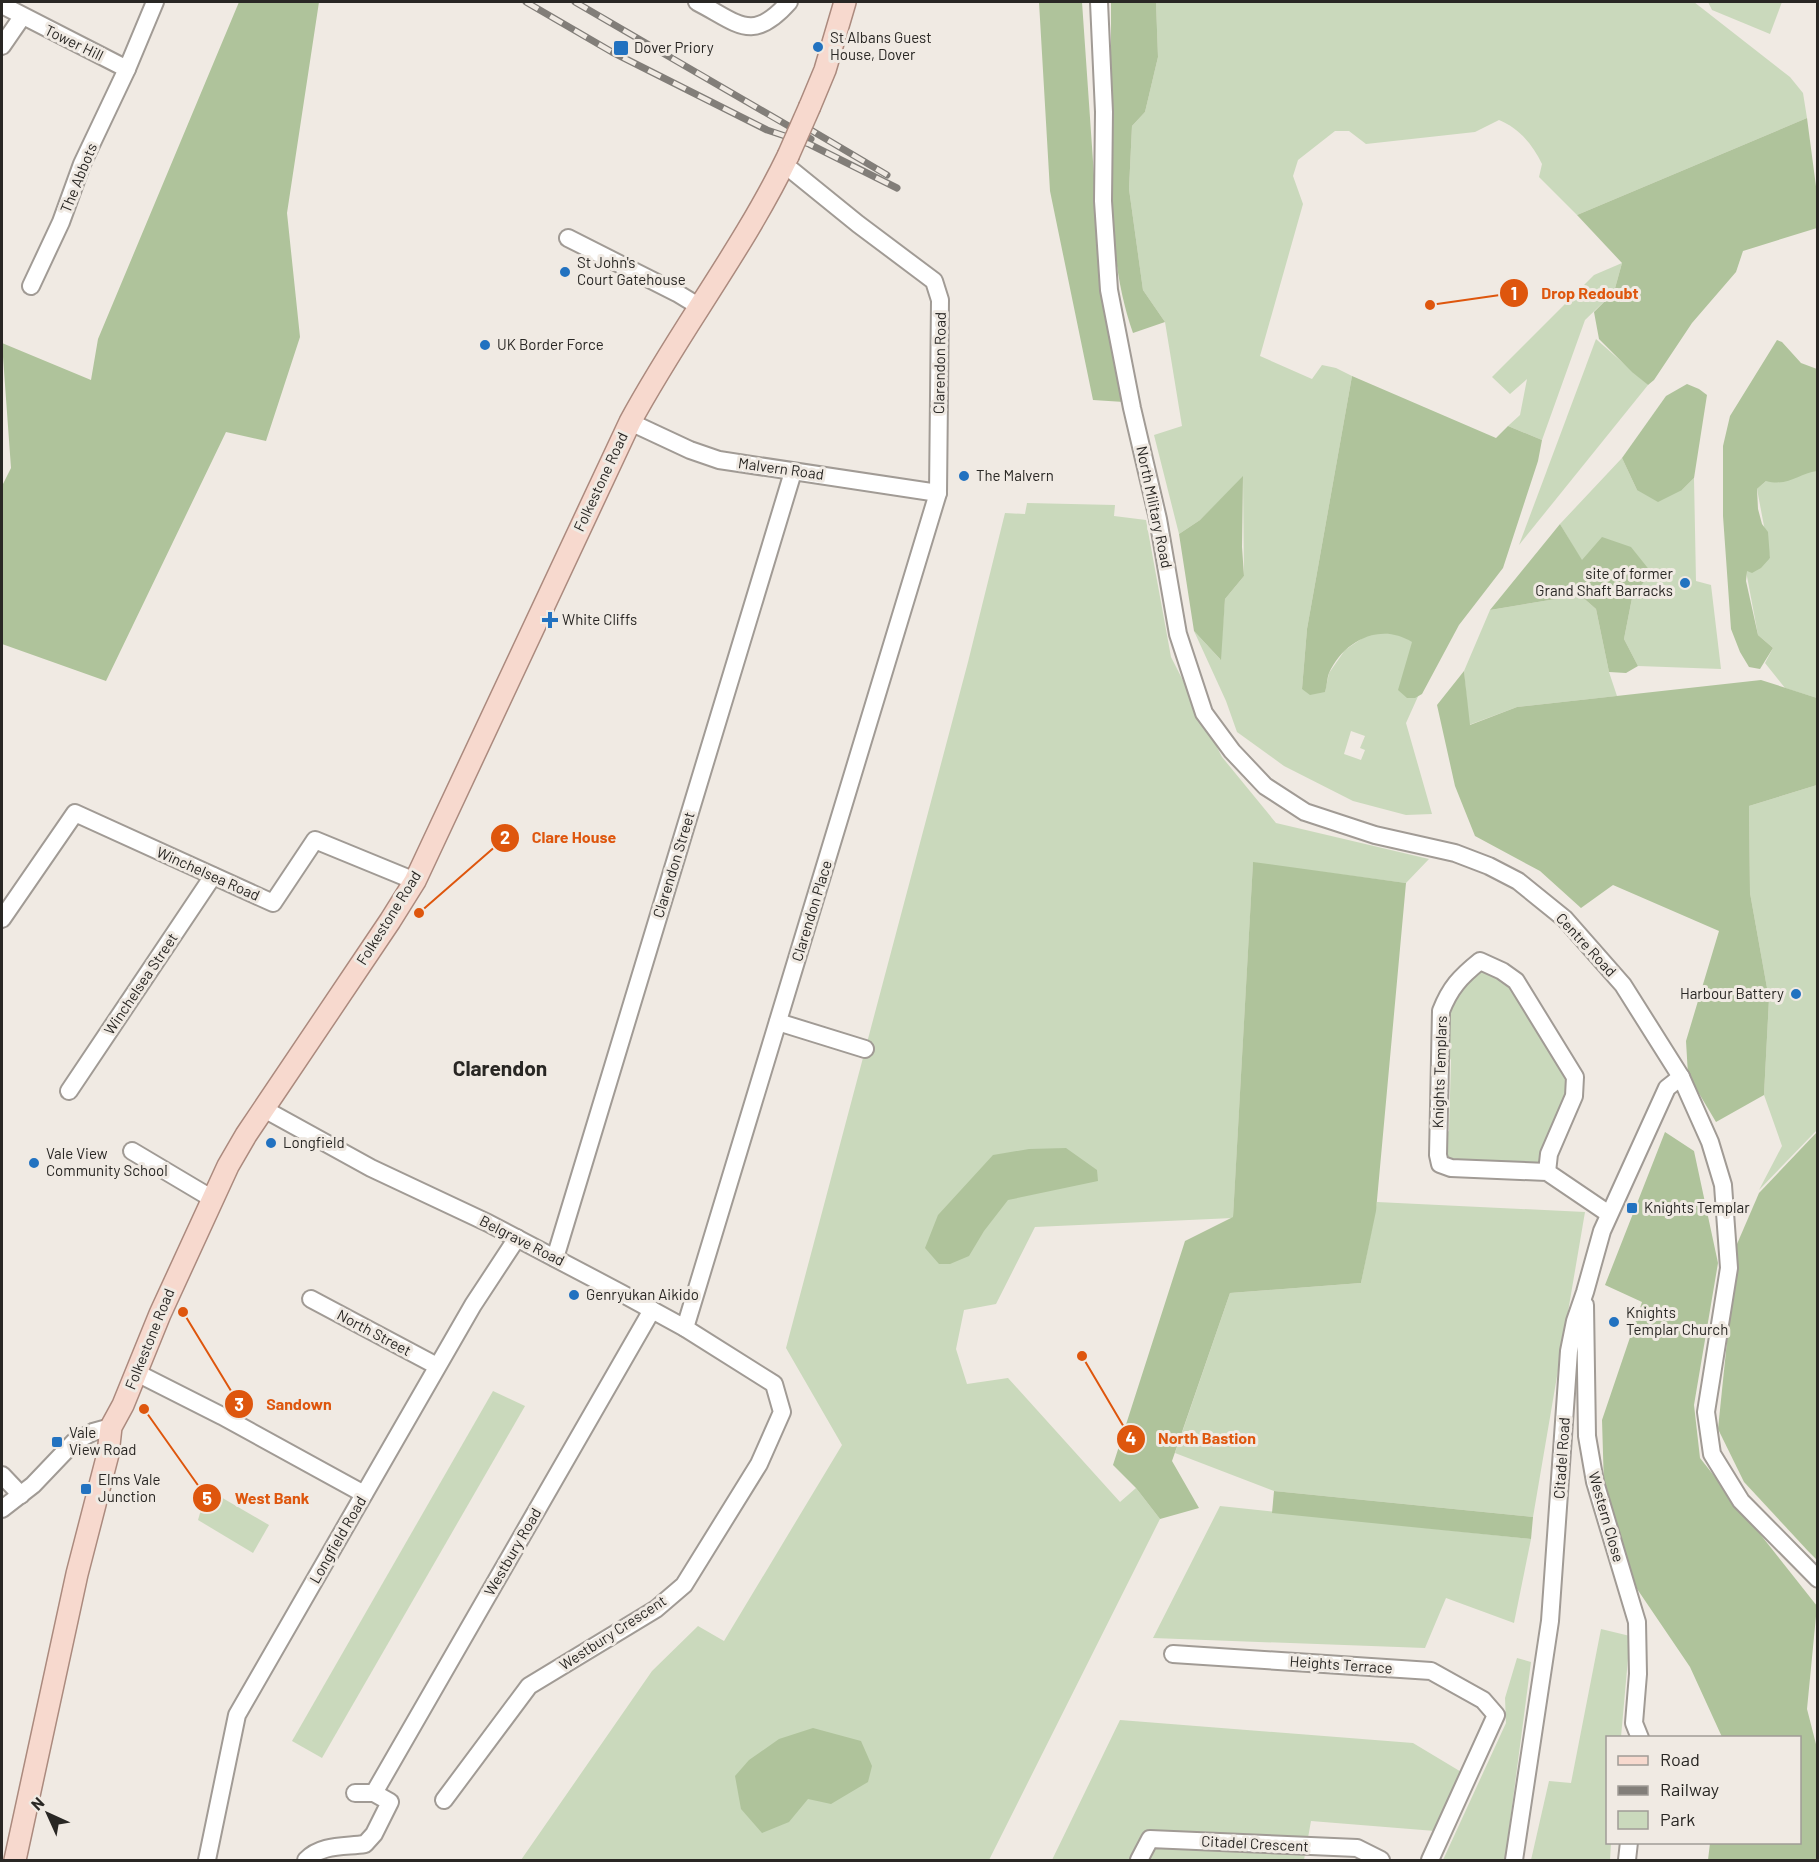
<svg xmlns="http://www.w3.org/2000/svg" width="1819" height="1862" viewBox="0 0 1819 1862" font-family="Barlow,sans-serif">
  <rect width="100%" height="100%" fill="#f0eae3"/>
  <g fill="#cad9bc" fill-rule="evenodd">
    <path d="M1156 2H1694L1790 77 1803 93 1807 118 1577 215 1539 177 1542 164C1533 145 1519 128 1499 120L1475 132 1366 144 1349 131H1335L1298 160 1293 176 1303 204 1260 356 1312 379 1322 365 1336 368 1352 376 1307 629 1302 689 1325 692 1329 673 1345 650 1367 635 1382 633 1399 634 1413 642 1438 652 1406 723 1432 814 1406 815 1353 801 1284 766 1237 732 1226 701 1194 631 1220 659 1225 599 1244 576 1243 477 1200 520 1179 534 1154 435 1182 426 1165 322 1143 290 1129 189 1132 126 1145 112 1158 57ZM1351 731 1365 736 1360 748 1365 750 1361 760 1344 754Z"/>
    <polygon points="1708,2 1782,2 1770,34 1712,10"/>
    <polygon points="1622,263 1614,292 1585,320 1542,440 1508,426 1520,415 1527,379 1510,394 1492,377 1594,275"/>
    <polygon points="1596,339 1648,385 1519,545"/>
    <polygon points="1622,458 1637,490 1682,490 1694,478 1696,581 1711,585 1721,669 1638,666 1624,639 1632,598 1583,563 1560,524"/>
    <polygon points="1817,470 1818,471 1817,698 1785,688 1765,663 1773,648 1758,635 1746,571 1770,558 1757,489 1766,481"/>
    <polygon points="1027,503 1115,505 1114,516 1146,520 1171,657 1222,757 1276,823 1429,859 1406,883 1253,863 1233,1218 1035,1227 996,1304 964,1310 956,1349 967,1384 1008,1378 1120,1502 1136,1488 1160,1519 989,1860 521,1860 652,1671 698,1626 724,1641 842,1445 786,1348 968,662 1005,513 1025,514"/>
    <polygon points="1580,595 1596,609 1609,672 1617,696 1517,707 1469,725 1464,671 1490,610"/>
    <polygon points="1817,785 1817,1130 1759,1190 1782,1146 1764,1095 1769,999 1750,893 1749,806"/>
    <path d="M1481 970C1501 977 1514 990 1528 1005L1526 1014 1561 1069 1574 1077 1546 1166 1456 1164 1446 1158 1443 1135 1449 1131 1451 1060 1445 1052 1446 1011 1452 996Z"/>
    <polygon points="1377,1202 1585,1212 1533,1517 1274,1491 1175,1453 1230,1293 1361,1283"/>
    <polygon points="493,1391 525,1406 322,1758 292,1741"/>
    <polygon points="207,1489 269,1525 253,1553 198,1520"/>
    <polygon points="1220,1506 1531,1539 1514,1623 1446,1598 1425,1648 1153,1638"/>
    <polygon points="1601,1629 1630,1636 1621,1737 1608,1738 1608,1842 1611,1843 1610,1860 1531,1860 1549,1781 1571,1783"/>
    <polygon points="1517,1658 1531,1662 1505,1860 1443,1860 1506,1723 1505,1698"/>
    <polygon points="1120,1720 1413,1743 1463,1773 1435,1831 1311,1821 1304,1860 1052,1860"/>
  </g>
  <g fill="#afc39b">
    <polygon points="239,2 319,2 287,213 300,337 266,441 226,432 106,681 2,644 2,486 11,468 2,343 91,380 98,339"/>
    <polygon points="1039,2 1082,2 1101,277 1124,402 1093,400 1050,191"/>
    <path d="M1111 2H1156L1158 57 1145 112 1132 126 1129 189 1143 290 1165 322 1133 333C1111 270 1111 205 1111 139 1111 93 1111 47 1111 2Z"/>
    <polygon points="1807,118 1817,194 1817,228 1743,251 1736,272 1692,323 1654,380 1648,385 1632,372 1599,339 1594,312 1614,292 1622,263 1577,215"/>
    <path d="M1777 340 1782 342 1801 363 1817 369V471C1799 473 1789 487 1766 481L1757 489 1758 509 1762 524 1768 532 1770 558 1761 568 1752 573 1747 571 1746 581 1758 635 1773 648 1760 669 1749 667 1740 652 1731 629 1723 516V446L1730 416Z"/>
    <path d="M1352 376 1496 438 1508 426 1542 440 1538 461 1503 568 1459 625 1422 694 1415 698H1407L1398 690 1412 642C1381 622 1344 640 1329 673 1327 678 1327 686 1325 692L1310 695 1302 689 1307 629Z"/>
    <polygon points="1687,384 1699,389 1707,395 1694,478 1682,490 1658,502 1637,490 1622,458 1666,396"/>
    <polygon points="1243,476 1242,547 1244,576 1225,599 1221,660 1194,631 1179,534 1200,520"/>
    <polygon points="1560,524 1582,560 1602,537 1631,547 1651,572 1632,598 1624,639 1638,666 1626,673 1609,672 1596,609 1580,595 1490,610"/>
    <polygon points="1464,671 1470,725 1517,707 1761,680 1817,698 1817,785 1749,806 1750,893 1769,999 1764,1095 1716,1122 1688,1075 1686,1041 1719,931 1613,885 1581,908 1540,871 1475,836 1455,786 1437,705"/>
    <polygon points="1253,862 1406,883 1376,1211 1361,1283 1230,1293 1172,1461 1199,1508 1160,1519 1136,1488 1113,1465 1185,1241 1233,1217"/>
    <polygon points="1665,1132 1694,1151 1718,1263 1694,1405 1700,1458 1817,1606 1807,1709 1817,1748 1817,1860 1708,1860 1710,1843 1800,1842 1800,1738 1722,1737 1690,1667 1629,1577 1604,1487 1602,1420 1642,1302 1605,1285"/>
    <polygon points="1817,1132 1817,1560 1808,1551 1744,1482 1718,1429 1737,1244 1759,1193"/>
    <polygon points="1066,1148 1097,1170 1098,1181 1008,1200 984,1231 969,1256 950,1264 939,1264 925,1248 938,1215 993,1155 1029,1149"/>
    <polygon points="1274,1491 1533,1517 1531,1539 1272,1513"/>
    <polygon points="813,1728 861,1741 872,1766 868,1782 831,1804 808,1799 789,1822 762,1833 741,1809 735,1776 749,1760 779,1739"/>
  </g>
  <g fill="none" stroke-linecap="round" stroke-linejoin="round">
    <g stroke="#a19b95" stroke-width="20">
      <g id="minor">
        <path d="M697 2C738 23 752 44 789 2"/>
        <polyline points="1099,2 1104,112 1103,201 1109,290 1132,408 1158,519 1178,634 1204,713 1232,751 1265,786 1305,812 1375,835 1455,853 1489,866 1518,881 1565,919 1623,985 1681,1077 1710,1142 1723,1185 1729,1268 1706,1412 1712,1454 1741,1501 1818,1579"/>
        <polyline points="2,5 127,69"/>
        <polyline points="2,46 22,17"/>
        <polyline points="568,238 677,293 700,307"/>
        <polyline points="31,286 61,222 82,164 127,69 155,2"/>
        <polyline points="630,422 690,450 719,460 938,493"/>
        <polyline points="2,919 75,813 273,903 315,840 415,881"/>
        <polyline points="778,1022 865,1049"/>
        <polyline points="69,1091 213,876"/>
        <polyline points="264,1109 371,1168 488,1223 621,1293 685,1328 774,1384 782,1412 759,1464 684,1585 656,1609 529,1686 444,1800"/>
        <polyline points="132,1151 211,1198"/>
        <path d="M1547 1172 1549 1154 1574 1096 1575 1077 1516 981 1502 971 1480 961C1460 977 1450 988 1441 1011L1438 1155 1440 1164 1451 1168 1547 1172 1609 1214"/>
        <polyline points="555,1258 793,472"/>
        <polyline points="311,1299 437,1366"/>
        <polyline points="1585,1305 1587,1436 1595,1482 1637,1622 1638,1674 1634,1723 1640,1738"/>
        <polyline points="685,1328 938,493 940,300 934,281 858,224 784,164"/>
        <polyline points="137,1373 222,1416 364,1494"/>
        <polyline points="2,1475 21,1495"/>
        <polyline points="2,1509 33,1485 74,1442 93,1432 111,1427"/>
        <polyline points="1173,1654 1431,1671 1483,1700 1496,1715 1430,1860"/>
        <polyline points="374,1793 652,1310"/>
        <polyline points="207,1860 237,1715 473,1305 517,1238"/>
        <path d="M306 1860C321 1844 345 1847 365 1844L374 1834 390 1802 374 1793H355"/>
        <polyline points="1139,1860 1150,1839 1357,1848 1381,1860"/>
        <polyline points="1514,1860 1550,1621 1569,1351 1575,1321 1585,1292 1602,1231 1667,1088 1681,1077"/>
        <polyline points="1627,1860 1629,1842"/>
      </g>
    </g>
    <g stroke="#ab8a7e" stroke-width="24">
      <g id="major">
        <polyline points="810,106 825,70 845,2"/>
        <path d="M15 1860 77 1574 108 1454 111 1427 123 1405 160 1314 228 1166 246 1135 390 921 415 881 630 422C679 331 743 249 788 156"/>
      </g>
    </g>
    <use href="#minor" stroke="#fff" stroke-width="16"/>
    <use href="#major" stroke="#f7d9ce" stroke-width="21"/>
    <g stroke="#827e79" stroke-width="7">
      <g id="rail">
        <polyline points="526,2 612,52 767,130 809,144 897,188"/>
        <polyline points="575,2 811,139"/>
        <polyline points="804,126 887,175"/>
      </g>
    </g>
    <use href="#rail" stroke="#f0eae3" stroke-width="4.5" stroke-dasharray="14" stroke-linecap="butt"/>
    <g stroke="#ab8a7e" stroke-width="24" stroke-linecap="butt">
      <polyline id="major-bridge" points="788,156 810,106"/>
    </g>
    <use href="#major-bridge" stroke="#f7d9ce" stroke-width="21"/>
  </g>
  <g fill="#2272c0" stroke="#f0eae3" stroke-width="2">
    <circle cx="818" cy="47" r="6"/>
    <rect x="613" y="40" width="16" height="16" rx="3"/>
    <circle cx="565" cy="272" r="6"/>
    <circle cx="485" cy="345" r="6"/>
    <circle cx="964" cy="476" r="6"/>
    <circle cx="1685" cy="583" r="6"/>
    <path d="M547 611h6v6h6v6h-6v6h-6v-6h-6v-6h6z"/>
    <circle cx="1796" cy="994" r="6"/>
    <circle cx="271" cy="1143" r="6"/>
    <circle cx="34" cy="1163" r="6"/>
    <rect x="1626" y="1202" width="12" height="12" rx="3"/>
    <circle cx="574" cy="1295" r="6"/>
    <circle cx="1614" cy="1322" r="6"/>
    <rect x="51" y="1436" width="12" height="12" rx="3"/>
    <rect x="80" y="1483" width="12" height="12" rx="3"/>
  </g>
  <g text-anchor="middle" stroke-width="6" stroke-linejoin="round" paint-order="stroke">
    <g font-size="15" fill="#292724" stroke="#f0eae3" text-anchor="start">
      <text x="830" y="43">St Albans Guest<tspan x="830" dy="17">House, Dover</tspan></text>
      <text x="634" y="53">Dover Priory</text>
      <text x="577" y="268">St John's<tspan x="577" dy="17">Court Gatehouse</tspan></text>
      <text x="497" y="350">UK Border Force</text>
      <text x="976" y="481">The Malvern</text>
      <text x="1673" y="579" text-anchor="end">site of former<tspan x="1673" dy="17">Grand Shaft Barracks</tspan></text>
      <text x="562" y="625">White Cliffs</text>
      <text x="1784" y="999" text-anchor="end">Harbour Battery</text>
      <text x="283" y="1148">Longfield</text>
      <text x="46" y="1159">Vale View<tspan x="46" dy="17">Community School</tspan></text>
      <text x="1644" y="1213">Knights Templar</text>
      <text x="586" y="1300">Genryukan Aikido</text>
      <text x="1626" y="1318">Knights<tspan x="1626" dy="17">Templar Church</tspan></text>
      <text x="69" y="1438">Vale<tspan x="69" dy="17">View Road</tspan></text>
      <text x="98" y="1485">Elms Vale<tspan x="98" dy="17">Junction</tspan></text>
    </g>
    <g font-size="15" fill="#292724" stroke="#f0eae3">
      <text transform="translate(74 43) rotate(26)" y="5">Tower Hill</text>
      <text transform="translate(79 178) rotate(-68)" y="5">The Abbots</text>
      <text transform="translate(940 363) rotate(-89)" y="5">Clarendon Road</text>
      <text transform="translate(781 469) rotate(8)" y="5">Malvern Road</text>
      <text transform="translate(601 482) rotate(-65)" y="5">Folkestone Road</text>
      <text transform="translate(1154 507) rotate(78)" y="5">North Military Road</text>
      <text transform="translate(674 865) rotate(-73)" y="5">Clarendon Street</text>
      <text transform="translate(208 874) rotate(24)" y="5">Winchelsea Road</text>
      <text transform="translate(812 911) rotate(-73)" y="5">Clarendon Place</text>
      <text transform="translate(389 918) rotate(-58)" y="5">Folkestone Road</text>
      <text transform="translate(1586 945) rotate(47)" y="5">Centre Road</text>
      <text transform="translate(141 984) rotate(-56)" y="5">Winchelsea Street</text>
      <text transform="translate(1440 1072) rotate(-88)" y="5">Knights Templars</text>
      <text transform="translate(522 1241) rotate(27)" y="5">Belgrave Road</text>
      <text transform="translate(374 1333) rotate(28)" y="5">North Street</text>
      <text transform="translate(150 1339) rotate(-68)" y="5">Folkestone Road</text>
      <text transform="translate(1562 1458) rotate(-86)" y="5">Citadel Road</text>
      <text transform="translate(1606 1517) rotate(74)" y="5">Western Close</text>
      <text transform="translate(338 1540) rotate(-60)" y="5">Longfield Road</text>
      <text transform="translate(513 1552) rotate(-60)" y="5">Westbury Road</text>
      <text transform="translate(613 1633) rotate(-33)" y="5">Westbury Crescent</text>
      <text transform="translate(1341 1665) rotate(4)" y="5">Heights Terrace</text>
      <text transform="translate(1255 1844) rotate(3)" y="5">Citadel Crescent</text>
    </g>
    <g font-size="21" font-weight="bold" fill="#292724" stroke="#f0eae3">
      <text x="500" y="1076">Clarendon</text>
    </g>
  </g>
  <path fill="none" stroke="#de560d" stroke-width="2" d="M1430 305L1514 293M419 913L505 838M183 1312L239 1404M1082 1356L1131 1439M144 1409L207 1498"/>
  <g fill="#de560d" stroke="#f0eae3" stroke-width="2">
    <circle cx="1430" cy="305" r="6"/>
    <circle cx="419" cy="913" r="6"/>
    <circle cx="183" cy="1312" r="6"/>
    <circle cx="1082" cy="1356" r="6"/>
    <circle cx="144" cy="1409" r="6"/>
    <circle cx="1514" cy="293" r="15"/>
    <circle cx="505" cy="838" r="15"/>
    <circle cx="239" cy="1404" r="15"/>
    <circle cx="1131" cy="1439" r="15"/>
    <circle cx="207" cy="1498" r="15"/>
  </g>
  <g font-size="18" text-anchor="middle" font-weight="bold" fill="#fff">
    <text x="1514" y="300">1</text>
    <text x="505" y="844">2</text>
    <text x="239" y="1411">3</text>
    <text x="1131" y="1445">4</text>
    <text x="207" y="1505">5</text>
  </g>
  <g font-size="16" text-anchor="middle" font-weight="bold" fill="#de560d" stroke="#f0eae3" stroke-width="6" stroke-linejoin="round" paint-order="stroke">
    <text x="1590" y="299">Drop Redoubt</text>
    <text x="574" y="843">Clare House</text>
    <text x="299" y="1410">Sandown</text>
    <text x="1207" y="1444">North Bastion</text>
    <text x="272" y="1504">West Bank</text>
  </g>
  <rect width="1819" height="1862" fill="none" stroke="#292724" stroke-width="6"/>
  <rect x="1606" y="1736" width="195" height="108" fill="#f0eae3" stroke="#a09c97" stroke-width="1.5"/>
  <rect x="1618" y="1756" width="30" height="9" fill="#f7d9ce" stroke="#a09c97" stroke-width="1.5"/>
  <text x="1660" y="1766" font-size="18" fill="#292724">Road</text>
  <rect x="1618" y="1786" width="30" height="9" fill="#827e79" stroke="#a09c97" stroke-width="1.5"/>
  <text x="1660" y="1796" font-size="18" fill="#292724">Railway</text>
  <rect x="1618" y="1811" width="30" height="18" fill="#cad9bc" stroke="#a09c97" stroke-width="1.5"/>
  <text x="1660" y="1826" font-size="18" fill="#292724">Park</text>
  <g transform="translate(48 1814) rotate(315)" stroke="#f0eae3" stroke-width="4.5" paint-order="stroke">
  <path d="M0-4.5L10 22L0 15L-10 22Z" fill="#292724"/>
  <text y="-9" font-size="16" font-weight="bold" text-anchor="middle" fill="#292724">N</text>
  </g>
</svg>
